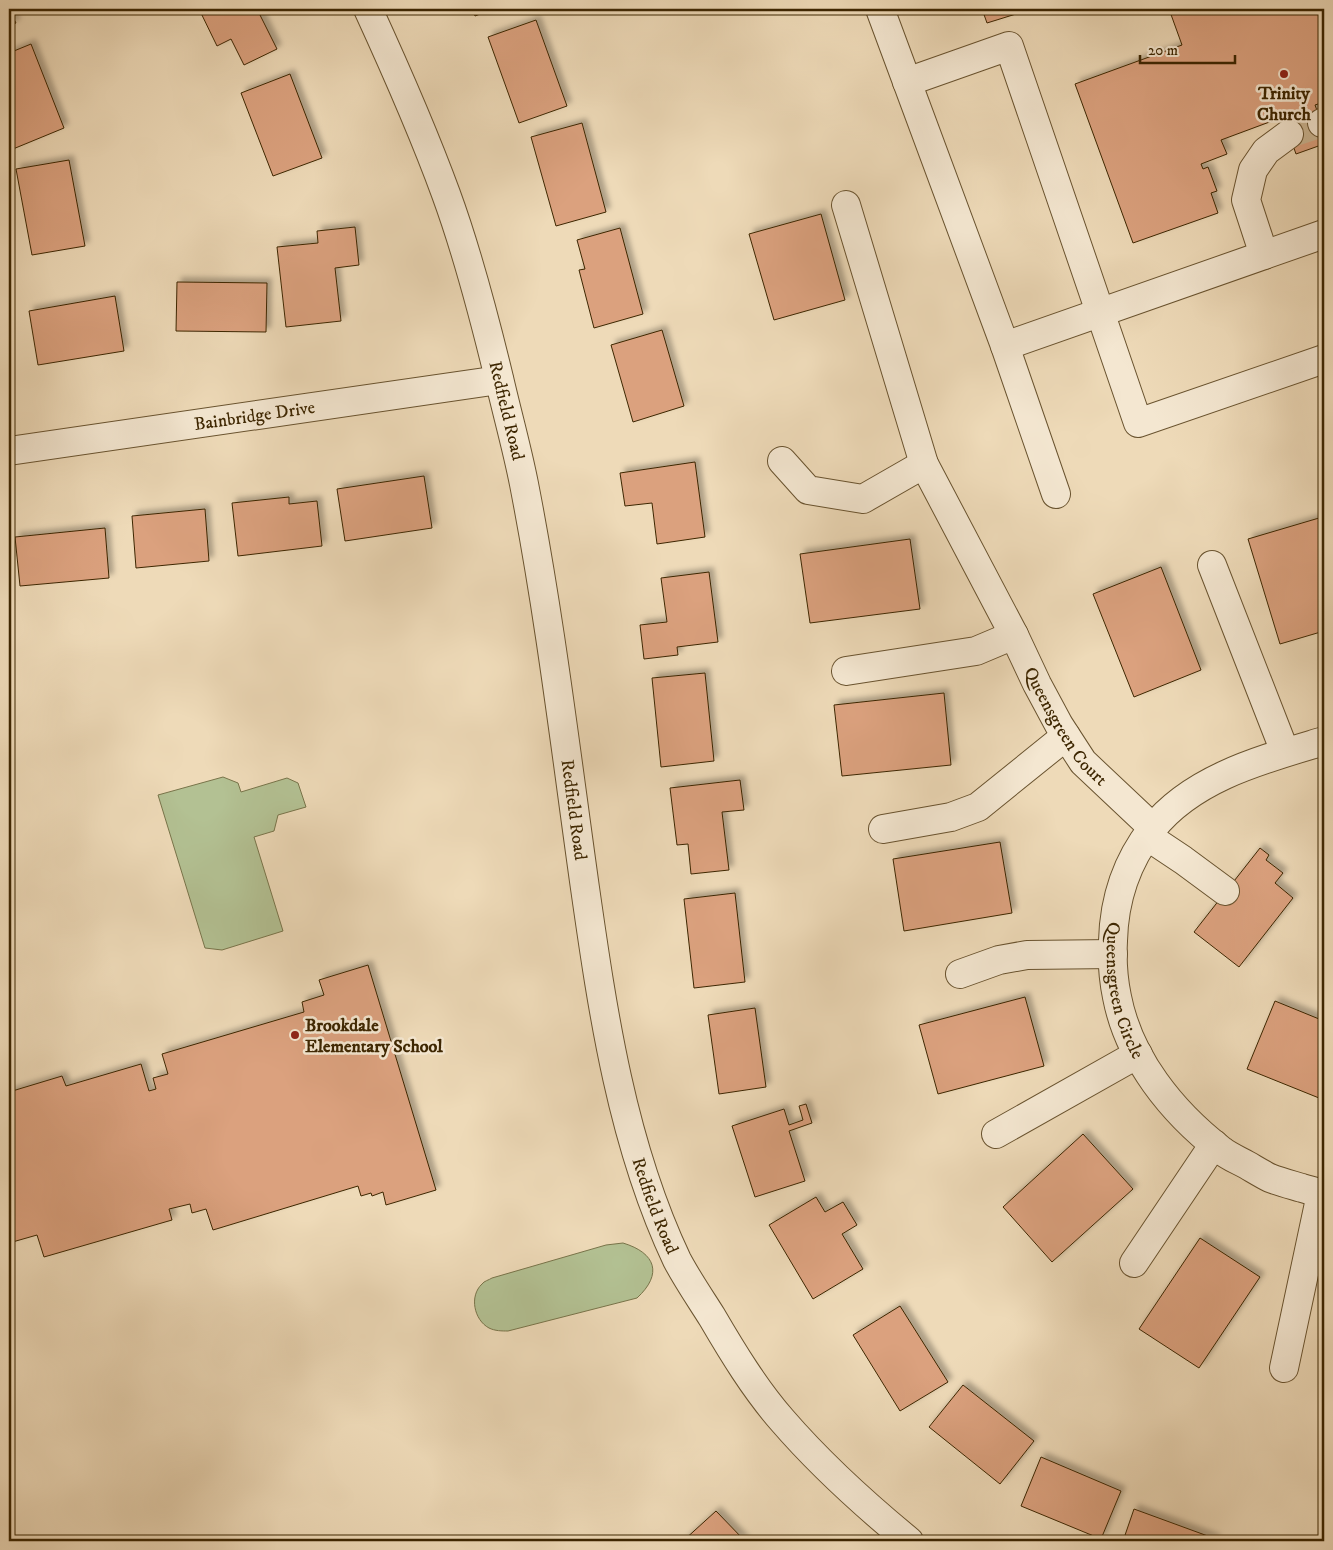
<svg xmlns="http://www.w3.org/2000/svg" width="1333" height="1550" viewBox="0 0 1333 1550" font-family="'IM FELL DW Pica',serif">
  <defs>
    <filter id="shadow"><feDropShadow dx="4.5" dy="-4.5" stdDeviation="2.5" flood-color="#0004"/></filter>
  </defs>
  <rect width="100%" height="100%" fill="#eedab8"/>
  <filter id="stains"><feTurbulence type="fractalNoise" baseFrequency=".004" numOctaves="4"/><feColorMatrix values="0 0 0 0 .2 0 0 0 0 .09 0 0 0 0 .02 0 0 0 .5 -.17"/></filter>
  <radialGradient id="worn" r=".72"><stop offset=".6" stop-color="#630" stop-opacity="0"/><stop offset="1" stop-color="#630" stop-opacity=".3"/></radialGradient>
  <g fill="#b3c193" stroke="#78744a">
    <polygon points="223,777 238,783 241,792 287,778 298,783 306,807 278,815 274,831 254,837 283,931 222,950 205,948 158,795"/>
    <path d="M623 1243C656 1253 663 1274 637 1298L508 1331C502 1331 495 1331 489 1328 474 1320 469 1296 482 1284 484 1281 489 1280 492 1278L606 1245Z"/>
  </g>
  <g fill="#dba17e" stroke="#3d2601" filter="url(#shadow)">
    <polygon points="199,9 257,9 277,49 244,65 231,39 217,46"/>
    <polygon points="472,9 493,9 475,16"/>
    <polygon points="982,9 1032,9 987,23"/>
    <polygon points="1169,9 1324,9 1324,102 1315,105 1324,130 1324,144 1296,154 1283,117 1221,140 1227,154 1201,164 1203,169 1208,167 1217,191 1211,193 1218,213 1133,243 1075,84 1182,45"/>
    <polygon points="9,10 16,23 9,26"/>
    <polygon points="536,20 567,106 519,123 488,37"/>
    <polygon points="31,44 64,128 13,149 9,138 9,53"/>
    <polygon points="290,74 322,158 273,176 241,93"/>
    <polygon points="582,123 606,212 556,226 531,137"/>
    <polygon points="69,160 85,246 32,255 16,169"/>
    <polygon points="821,214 845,300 774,320 749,234"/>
    <polygon points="355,227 359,265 335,268 341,321 286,327 277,247 318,243 317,231"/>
    <polygon points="620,228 643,314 594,328 579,270 585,269 577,240"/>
    <polygon points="177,282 267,283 266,332 176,331"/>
    <polygon points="115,296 124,351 38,365 29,311"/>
    <polygon points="662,330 684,406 633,422 611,345"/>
    <polygon points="695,462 705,537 657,544 652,503 625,506 620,473"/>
    <polygon points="424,476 432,528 345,541 337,489"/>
    <polygon points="289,497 289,504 317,501 322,546 238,556 232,503"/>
    <polygon points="205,509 209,561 136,568 132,516"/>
    <polygon points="1319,518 1324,537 1324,631 1280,644 1248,539"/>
    <polygon points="105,528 109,578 20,586 15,537"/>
    <polygon points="910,539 920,609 810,623 800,554"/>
    <polygon points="1161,567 1201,670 1134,697 1093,594"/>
    <polygon points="709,572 718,642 677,647 678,655 644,659 640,625 667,622 661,578"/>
    <polygon points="705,673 714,761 661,767 652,678"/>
    <polygon points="944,693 951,765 842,776 834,705"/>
    <polygon points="740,780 744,810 722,812 729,870 691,874 688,844 677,845 670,788"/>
    <polygon points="1000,842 1012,913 904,931 893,859"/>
    <polygon points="1260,848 1269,855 1266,860 1283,873 1275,883 1293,898 1239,967 1194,932"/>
    <polygon points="735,893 745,982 694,988 684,899"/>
    <polygon points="368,965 436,1190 386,1205 383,1192 372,1196 371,1193 361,1196 358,1186 213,1230 206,1209 192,1213 190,1204 169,1209 172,1220 44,1257 37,1235 9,1243 9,1092 62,1076 66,1086 141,1064 149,1091 156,1089 153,1078 168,1074 162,1054 304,1012 302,1002 324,995 319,980"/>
    <polygon points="1025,997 1044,1066 938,1094 919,1025"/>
    <polygon points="1275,1001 1324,1021 1324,1100 1247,1069"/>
    <polygon points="755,1008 766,1087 719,1094 708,1015"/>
    <polygon points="806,1104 812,1123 789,1131 805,1181 755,1197 732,1126 784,1109 789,1125 803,1120 799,1106"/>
    <polygon points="1083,1134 1133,1189 1052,1262 1003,1207"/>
    <polygon points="816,1197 825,1212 843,1202 857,1225 842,1234 863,1269 813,1299 769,1225"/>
    <polygon points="1200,1238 1260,1277 1199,1368 1139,1329"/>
    <polygon points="900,1306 948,1382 900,1411 853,1335"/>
    <polygon points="963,1385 1034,1441 1000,1484 929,1427"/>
    <polygon points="1041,1457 1121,1491 1101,1539 1021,1506"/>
    <polygon points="1134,1509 1216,1539 1215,1541 1123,1541"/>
    <polygon points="716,1511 745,1541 683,1541"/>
  </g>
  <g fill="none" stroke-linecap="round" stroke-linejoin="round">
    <polyline stroke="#cbb693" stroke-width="28" stroke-dasharray="28 14" stroke-linecap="butt" points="1289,134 1322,123"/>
    <g stroke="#69532f" stroke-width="30">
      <g id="minor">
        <path id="s1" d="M368 9C396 70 423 131 446 194 468 254 484 316 499 378 507 413 517 448 524 484 550 617 566 753 585 888 603 1014 622 1144 677 1260 687 1279 700 1298 712 1317 733 1353 755 1389 782 1420 820 1464 864 1504 909 1541"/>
        <polyline points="880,9 1005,346 1056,494"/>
        <polyline points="907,82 1009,46 1138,423 1324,359"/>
        <polyline points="1322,123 1324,122"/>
        <path id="s2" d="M846 205 924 464 1014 635 1037 684 1059 725 1083 762 1153 828"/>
        <polyline points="1264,255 1246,200 1253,170 1266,151 1289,134"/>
        <polyline points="1005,346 1324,234"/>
        <path id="s3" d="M9 451 499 380"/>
        <polyline points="782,461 808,490 863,499 924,464"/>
        <polyline points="1212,565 1285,752"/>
        <polyline points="846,671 976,651 1014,635"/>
        <path id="s4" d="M1324 741C1264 759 1193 777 1152 829 1127 861 1114 900 1113 941 1112 959 1113 978 1117 997 1129 1059 1172 1112 1221 1150 1228 1156 1238 1160 1247 1165 1254 1169 1262 1174 1270 1178 1280 1182 1292 1185 1302 1188 1310 1190 1317 1193 1324 1194"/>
        <polyline points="883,829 951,817 978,807 1066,736"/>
        <polyline points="1147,836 1183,860 1225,891"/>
        <polyline points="960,974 999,960 1027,955 1113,954"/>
        <polyline points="996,1134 1138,1054"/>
        <polyline points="1134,1263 1214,1144"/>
        <polyline points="1284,1368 1321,1194"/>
      </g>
    </g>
    <use href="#minor" stroke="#f4e7d1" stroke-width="28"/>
  </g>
  <g fill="#8f2418" stroke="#f4e7d1" stroke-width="2">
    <circle cx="1284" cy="74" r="5"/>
    <circle cx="295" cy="1035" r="5"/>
  </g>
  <g text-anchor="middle" stroke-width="5" stroke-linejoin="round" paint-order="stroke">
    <g font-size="18" font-weight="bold" fill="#3d2601" stroke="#f4e7d1">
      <text x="1284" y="99">Trinity<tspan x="1284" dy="21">Church</tspan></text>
      <text x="305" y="1031" text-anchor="start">Brookdale<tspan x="305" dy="21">Elementary School</tspan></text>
    </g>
    <g font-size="18" fill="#3d2601" stroke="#f4e7d1">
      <text dy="6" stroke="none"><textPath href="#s1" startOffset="426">Redfield Road</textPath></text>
      <text dy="6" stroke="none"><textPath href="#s3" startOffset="248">Bainbridge Drive</textPath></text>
      <text dy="6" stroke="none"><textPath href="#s2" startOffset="569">Queensgreen Court</textPath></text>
      <text dy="6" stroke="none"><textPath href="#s1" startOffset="831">Redfield Road</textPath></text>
      <text dy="6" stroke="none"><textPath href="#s4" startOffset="368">Queensgreen Circle</textPath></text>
      <text dy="6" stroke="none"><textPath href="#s1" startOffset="1236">Redfield Road</textPath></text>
    </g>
  </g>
  <rect width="1333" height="1550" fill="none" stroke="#eedab8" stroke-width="30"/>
  <rect x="10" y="10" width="1313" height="1530" fill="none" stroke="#3d2601" stroke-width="2.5"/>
  <rect x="15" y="15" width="1303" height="1520" fill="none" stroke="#3d2601"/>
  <path d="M1140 55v8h95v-8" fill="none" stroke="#3d2601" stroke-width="2.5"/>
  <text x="1148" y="55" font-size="15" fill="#3d2601" stroke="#f4e7d1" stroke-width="4" paint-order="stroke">20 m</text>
  <rect width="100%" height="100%" filter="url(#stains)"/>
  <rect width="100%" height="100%" fill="url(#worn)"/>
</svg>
